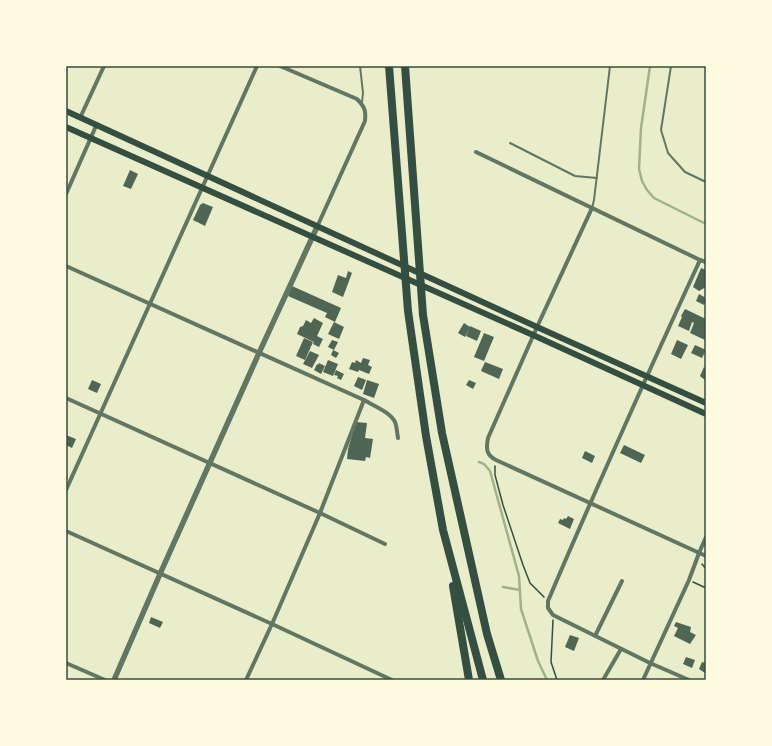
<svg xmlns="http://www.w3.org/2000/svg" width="772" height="746" viewBox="0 0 772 746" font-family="'Alegreya Sans',sans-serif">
  <rect width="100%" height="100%" fill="#e9edc9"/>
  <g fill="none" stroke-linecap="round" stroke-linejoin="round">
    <g stroke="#a3b18a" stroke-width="2.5">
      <polyline points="650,66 641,128 639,169 642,181 647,190 654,198 706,224"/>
      <polyline points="479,462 484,464 490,471 519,576 521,609 538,661 547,680"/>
      <polyline points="503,587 520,590"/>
    </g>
  </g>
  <g fill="#4f6655">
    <polygon points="130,170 138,174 131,189 123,186"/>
    <polygon points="203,203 213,207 205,226 193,220 200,205"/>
    <polygon points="701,268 706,270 706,287 699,291 693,287"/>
    <polygon points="348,271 352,273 343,297 332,292 338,275 346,278"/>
    <polygon points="292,286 341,308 335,322 325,317 327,313 288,296"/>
    <polygon points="699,294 706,298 706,301 704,305 696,301"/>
    <polygon points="685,309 706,319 705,340 690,333 694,323 692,322 689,331 678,326 682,317 681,316"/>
    <polygon points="314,318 323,323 317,336 323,339 319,347 313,344 314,342 297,334 300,327 303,326 306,320 311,323"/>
    <polygon points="334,322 344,327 339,339 328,334"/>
    <polygon points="464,323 470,327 465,337 458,333"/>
    <polygon points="470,326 481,331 477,341 466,336"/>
    <polygon points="484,333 494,337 484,361 474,357"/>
    <polygon points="304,338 313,342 305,360 296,356"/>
    <polygon points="332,340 338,342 334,350 328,347"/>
    <polygon points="677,340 688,345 681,359 671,354"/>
    <polygon points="695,345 706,350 702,358 691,353"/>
    <polygon points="333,350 339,353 336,358 331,355"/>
    <polygon points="310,351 319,355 312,368 303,364"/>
    <polygon points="363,358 370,360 368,365 372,367 369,374 359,370 358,372 349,369 352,362 355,363 356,360 361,363"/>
    <polygon points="328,360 338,364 333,376 323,372"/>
    <polygon points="485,362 503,369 499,379 481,371"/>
    <polygon points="319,363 325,366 321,374 314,370 317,364 318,365"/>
    <polygon points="704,367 706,368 706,381 700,376"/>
    <polygon points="336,370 344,374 341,380 337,378 338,376 334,375"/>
    <polygon points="358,377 366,380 362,390 354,386"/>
    <polygon points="92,380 101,384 97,393 88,389"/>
    <polygon points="367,380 379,384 374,398 363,394"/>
    <polygon points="469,380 476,383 473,389 466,385"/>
    <polygon points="356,422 367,423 365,438 373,439 370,458 366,457 365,461 347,459 348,449"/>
    <polygon points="66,435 76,439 72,448 66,445"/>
    <polygon points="624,445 645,455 641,463 620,453"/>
    <polygon points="585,451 595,456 592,463 582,458"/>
    <polygon points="568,516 574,519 570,529 558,523 560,519 563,520 564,518 566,519"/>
    <polygon points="151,617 163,622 160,628 149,623"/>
    <polygon points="676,622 691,627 690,632 696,635 690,644 674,636 678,628 674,626"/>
    <polygon points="570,635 579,638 574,651 565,647"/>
    <polygon points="686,657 695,660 692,668 683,664"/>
    <polygon points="702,662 706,663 706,670 705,673 699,669"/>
  </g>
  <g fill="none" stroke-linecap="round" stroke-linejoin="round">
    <g stroke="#344e41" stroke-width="1.5">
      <polyline points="495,466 495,475 503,505 523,565 530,583 544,597"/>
      <polyline points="702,564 706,569"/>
      <polyline points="693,582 706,588"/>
      <polyline points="553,620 551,662 557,680"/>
    </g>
    <g stroke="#617663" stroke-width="2">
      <polyline points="360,66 363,93 362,102"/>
      <polyline points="671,66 661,130 668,153 685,172 706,182"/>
      <polyline points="510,143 575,176 597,178"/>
      <polyline points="592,208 594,200 610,66"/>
    </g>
    <g stroke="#617663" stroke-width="4">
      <path d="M280 66 357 99C365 107 366 111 365 121L317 227"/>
      <polyline points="80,118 104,66"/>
      <polyline points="476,152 700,260 706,262"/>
      <polyline points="66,194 96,126"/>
      <path d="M592 208 537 327 488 438C486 448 486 455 496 460L706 556"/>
      <path d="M66 266 364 400C374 406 390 412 395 422 397 427 397 433 398 438"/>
      <polyline points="66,398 320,513 385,544"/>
      <polyline points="66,490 257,66"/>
      <polyline points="66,531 272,624 392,680"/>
      <polyline points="595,636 622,581"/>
      <polyline points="66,663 105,680"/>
      <polyline points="246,680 272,624 320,513 364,400"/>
      <polyline points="603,680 621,649"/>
      <polyline points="643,680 689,580 699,553 706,537"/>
      <path d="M689 680 650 663 553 615 548 608V601C597 486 648 373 700 260"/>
    </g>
    <polyline stroke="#617663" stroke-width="5.5" points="114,680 160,574 259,353 317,227"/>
    <g stroke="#344e41" stroke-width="6">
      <polyline points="66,111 537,327 706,403"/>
      <polyline points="66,127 533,335 706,414"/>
    </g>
    <g stroke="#344e41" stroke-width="8">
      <polyline points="389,66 408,311 426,436 443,530 483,680"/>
      <polyline points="405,66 423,315 442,433 487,634 501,680"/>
      <polyline points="453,586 469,680"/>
    </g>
  </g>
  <rect width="772" height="746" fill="none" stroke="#fefae0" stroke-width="134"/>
  <rect x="67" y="67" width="638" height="612" fill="none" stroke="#344e41" stroke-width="1.5"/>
</svg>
